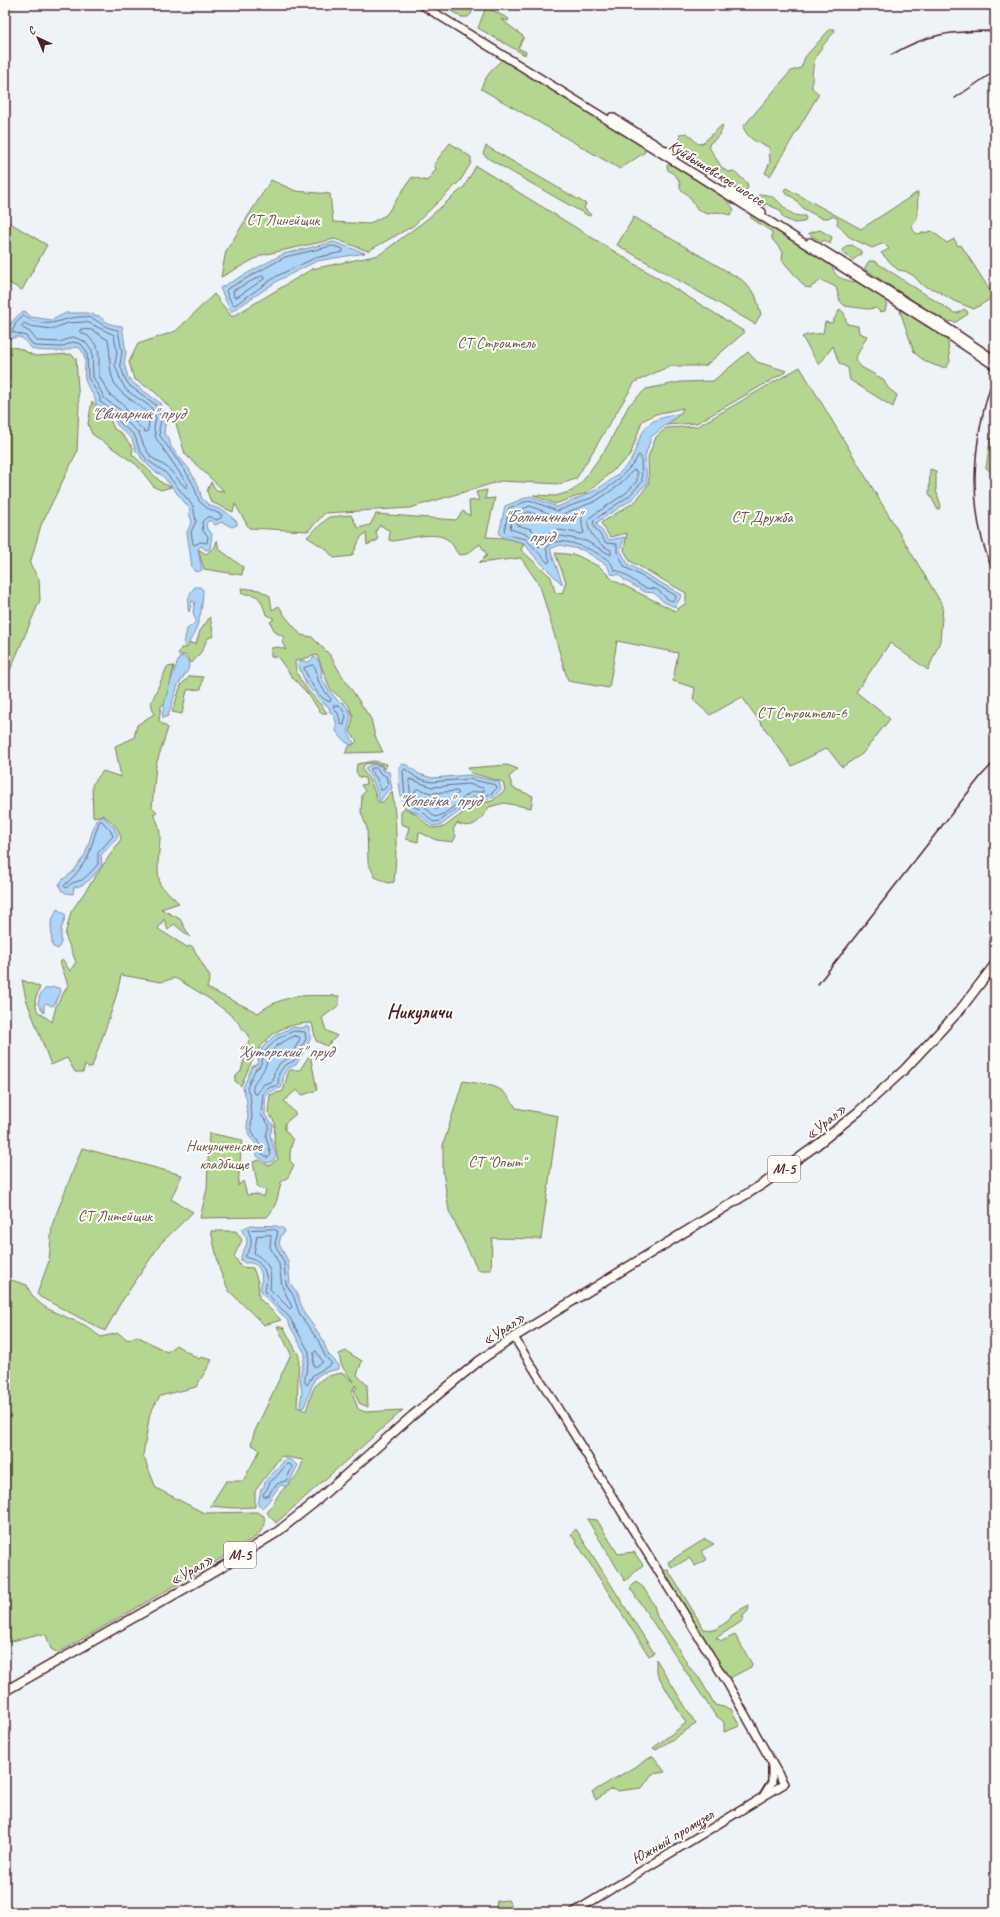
<svg xmlns="http://www.w3.org/2000/svg" width="1000" height="1917" viewBox="0 0 1000 1917" font-family="Caveat,sans-serif">
  <rect width="100%" height="100%" fill="#eef3f8"/>
  <filter id="ink" filterUnits="userSpaceOnUse"><feTurbulence type="fractalNoise" baseFrequency=".025" numOctaves="2"/><feDisplacementMap in="SourceGraphic" scale="8" xChannelSelector="R" yChannelSelector="G"/><feConvolveMatrix kernelMatrix="1 2 1 2 8 2 1 2 1" color-interpolation-filters="sRGB"/></filter>
  <g filter="url(#ink)">
    <g fill="#b4d691" stroke="#7f7a5e">
      <polygon points="441,5 465,5 471,9 472,13 468,17 461,17"/>
      <polygon points="486,7 509,19 508,21 501,19 524,37 518,48 526,52 525,55 478,28"/>
      <path d="M830 29H834L835 31C815 55 812 57 812 88L819 94 770 176 765 173 770 162 769 147C756 142 749 140 743 127L791 71 801 68 805 57Z"/>
      <path d="M504 59 643 146 645 152 620 169 481 89C482 81 497 62 504 59Z"/>
      <polygon points="722,125 723,126 720,135 709,144 709,147 722,168 728,172 734,171 747,183 748,188 743,193 725,183 724,178 719,173 704,170 678,152 680,134 687,133 698,144 703,143"/>
      <polygon points="450,143 471,157 471,163 460,181 413,226 368,251 335,239 262,255 221,277 226,251 271,180 296,191 330,194 333,222 368,224 386,215 412,177 427,181 436,169 434,164"/>
      <polygon points="486,146 586,204 584,208 591,215 589,216 576,209 489,159 483,154"/>
      <path d="M670 163 725 197C727 203 732 204 734 211L730 215 718 212 707 214 698 210 688 195 680 189C681 179 676 176 668 170L667 166Z"/>
      <polygon points="476,166 745,332 705,366 670,366 635,382 576,479 560,484 501,481 410,508 325,513 308,531 249,528 235,504 233,512 211,502 207,491 211,482 216,490 224,491 185,454 172,410 155,392 134,379 129,362 138,344 176,331 214,294 232,317 312,269 379,255 426,220 464,187"/>
      <path d="M786 188 861 229 918 192 917 218 912 225 913 230 917 234 932 231 947 243 954 239 958 246 961 245 991 292 995 290V296L974 309 954 301 936 290 923 286 914 276 905 271 898 270 881 253 889 249 884 243 872 248C864 244 856 241 848 236 844 232 842 228 837 225L838 219 832 216 828 218H821L804 209 794 198 785 193 784 190Z"/>
      <path d="M760 194C782 196 780 209 795 215 797 216 802 216 805 216L806 218 804 222 794 223 783 218 780 210 766 204 764 206 756 202V198Z"/>
      <path d="M752 214 831 263C835 278 839 278 854 282L857 280 888 299 885 311 880 312 876 308 868 309 845 306 840 301 836 287 821 280 810 288 805 287 782 260 783 252 772 239V232L751 218 750 215Z"/>
      <polygon points="634,217 742,280 755,294 761,314 755,324 617,245"/>
      <polygon points="5,220 47,245 22,290 5,281"/>
      <polygon points="820,230 832,237 830,244 824,240 822,242 809,234 809,233"/>
      <polygon points="852,245 861,251 861,254 853,260 842,252 846,246"/>
      <polygon points="869,261 874,261 954,313 958,313 964,309 967,311 968,314 956,322 945,321 866,270 864,269"/>
      <path d="M903 308 944 335 948 343 950 361 947 367C937 369 920 359 914 352L900 311Z"/>
      <path d="M840 309 844 313 847 324 858 326 859 333 867 336 855 359 861 367 883 379 888 388 897 395 893 407 850 380 848 368 839 363 833 346 819 365 802 337C810 333 815 335 823 333L825 322 832 323Z"/>
      <polygon points="5,346 18,348 35,356 71,354 76,359 79,404 77,452 41,525 30,564 39,579 40,600 5,682"/>
      <polygon points="748,352 757,362 787,371 697,423 666,425 681,413 683,408 656,414 642,421 630,456 587,493 555,504 533,495 556,496 572,491 582,482 607,447 629,405 646,389 681,382 713,381"/>
      <path d="M800 367 943 606 940 641 928 670 890 643 856 692 890 719 862 754 842 767 827 748 792 766 742 697 710 715 693 700 695 688 673 681 678 653 617 641 609 688 568 681 540 586 521 558 479 563 487 555 480 544 467 554 459 555C455 551 453 543 448 540 436 530 407 539 393 541L389 540 390 531 380 525 376 531 378 540 367 545 366 533 361 537 352 556 334 558 326 549 307 537 329 517 351 515 358 528 370 525 376 514 456 520 463 511 470 516 469 501 479 500 476 492 487 490 485 499 495 498 486 537 505 538 524 543 521 550 551 577 555 592 562 594 566 582 555 553 576 555 600 567 613 580 675 611 686 603V593L630 561 624 550 627 533 610 537 601 523 636 501 649 483 648 457 656 437 666 428 698 426Z"/>
      <polygon points="92,401 99,410 110,419 114,429 121,433 133,448 132,454 162,483 171,487 161,490 154,487 137,465 92,434 88,424"/>
      <polygon points="995,409 995,474 986,468"/>
      <polygon points="930,469 936,471 936,490 941,506 938,510 929,493"/>
      <polygon points="217,540 219,549 243,567 242,575 204,569 198,549 206,554 215,547"/>
      <path d="M241 588 259 590 270 596 272 610 279 606 285 616 301 635 312 637 330 655 341 674 371 719 375 736 383 752 345 753 350 745H353L357 741 350 732 353 716 348 704 330 689 317 655 295 661C295 683 316 696 327 713H321L308 694 292 677 280 660 277 657H271V648L279 647 286 650 282 642 284 637 275 632 270 622 274 619 266 614C260 598 260 594 242 594Z"/>
      <polygon points="210,617 214,636 208,638 201,652 192,663 185,655 178,655 181,648 187,648 190,643 196,644 200,631"/>
      <path d="M174 666 166 702 161 706 159 721 168 728 156 765 152 807 157 812 153 814C165 831 158 847 158 866 158 872 159 879 160 885L179 903 161 909 180 919 190 937 174 924 168 930 164 919 158 929 187 947 192 946 210 977 207 988 258 1013C285 993 307 995 339 996V1005L322 1018 326 1030 337 1036 327 1046 316 1041 312 1023C268 1023 256 1050 241 1086L235 1081V1077L241 1071 250 1037C243 1031 240 1024 234 1018 216 1002 196 990 175 978L161 982 121 975C115 1007 102 1036 92 1067L88 1068 85 1065 83 1072H75L67 1058 51 1065 26 999 22 980 40 987 35 1000 37 1011 52 1022 56 1006 68 985 60 962 63 960 70 971 76 962 65 935 71 912 121 839C119 827 112 822 103 815L93 817 92 785 103 771 121 777 115 746 134 738 137 725 154 714 151 703 167 667Z"/>
      <polygon points="190,676 203,677 201,689 187,690 182,714 172,712 181,685"/>
      <path d="M374 761 387 764 385 769H383L382 765 372 763 365 764 362 769 371 782 378 802H383L392 791C397 821 397 852 394 882L388 883 375 877 368 862 367 828 361 812 362 795 365 791 361 785 366 784 365 778 359 777 356 771 357 764Z"/>
      <path d="M507 765 518 769 509 777 513 788 533 796 531 808 504 803 489 807C481 820 473 831 457 823L453 830 456 836 453 842 436 840 419 832 418 842 406 839 409 827 401 824V811L405 808 416 814 431 828 444 827 475 804 492 801 505 790 503 782 471 773 468 768Z"/>
      <path d="M310 1054 317 1090 303 1095 296 1090 284 1101 296 1114 285 1123V1130L293 1140 290 1152V1161L294 1165 288 1177 281 1182C278 1196 277 1206 267 1217L200 1218 207 1189 209 1133 242 1140 238 1186 243 1181 247 1195 256 1194 264 1197 266 1190 258 1188 253 1162 259 1160 269 1166 278 1159 274 1140 275 1123 268 1112 270 1095 283 1091 289 1070H300Z"/>
      <path d="M463 1081C490 1086 501 1082 516 1108L558 1116 541 1239 492 1238 491 1270H478L449 1211 443 1172V1145Z"/>
      <polygon points="82,1148 182,1175 171,1199 193,1212 161,1243 120,1304 105,1331 40,1297 37,1294 49,1261 52,1225"/>
      <polygon points="211,1231 236,1231 242,1240 234,1256 241,1267 253,1268 258,1282 259,1298 281,1320 264,1325 229,1291 220,1271"/>
      <path d="M11 1280 27 1285C36 1311 64 1314 86 1326 91 1329 96 1334 101 1337L118 1333 128 1340 137 1336 167 1352 176 1345 199 1359 201 1357 212 1360 196 1387 160 1396 150 1413 143 1455 156 1488 204 1513 257 1512 264 1516 265 1525 257 1536 204 1569 58 1653 51 1649 46 1635 39 1634 5 1643V1281Z"/>
      <path d="M277 1326 284 1328 299 1356 297 1407 306 1411C314 1386 314 1377 343 1373L353 1382C346 1370 341 1370 339 1354L346 1351 362 1361 357 1375 367 1385 368 1407 359 1403 354 1390 357 1388 355 1385 352 1392 358 1409 365 1412 403 1410 276 1523 267 1513C271 1507 275 1500 279 1494 290 1481 299 1478 303 1460L281 1456 255 1491V1507L234 1508 210 1506 226 1481H243L260 1450 251 1444 254 1433 291 1354Z"/>
      <polygon points="587,1519 597,1520 618,1554 634,1552 643,1565 625,1581"/>
      <polygon points="576,1529 654,1653 649,1656 571,1534"/>
      <polygon points="705,1539 714,1544 701,1551 707,1559 695,1566 689,1558 672,1568 668,1562"/>
      <polygon points="668,1570 704,1629 715,1630 728,1621 732,1614 749,1605 748,1611 743,1616 744,1620 716,1638 722,1641 735,1635 752,1664 751,1667 728,1679 661,1571"/>
      <polygon points="636,1582 643,1587 654,1605 657,1617 676,1644 689,1667 700,1679 715,1705 731,1709 740,1726 724,1732 724,1722 715,1715 630,1588"/>
      <polygon points="656,1659 696,1724 656,1750 653,1748 686,1723 656,1672"/>
      <polygon points="653,1756 665,1772 652,1774 642,1788 617,1791 611,1789 596,1800 592,1792"/>
      <polygon points="508,1900 515,1912 495,1912 497,1901"/>
    </g>
    <g fill="#acd5f7" stroke="#858ca5">
      <polygon points="334,242 365,253 317,261 279,280 231,312 220,288 283,254"/>
      <path d="M25 311 31 317 52 320 66 313H88L97 316 98 315C106 323 111 325 122 326L126 353 124 363 128 377 133 383 160 403 161 409 166 416 164 434 169 438 171 447 189 469 198 485 202 499 209 505 226 512 237 522V525L232 527 222 522 215 525 211 521H208L206 524 207 529 212 534 210 549 206 550 201 546 198 549 202 570 198 572 194 571 192 567 187 532 192 521 189 514 190 509 162 475 155 472 141 458 140 455 136 451 132 439 117 425 113 415 96 404C96 395 87 389 85 379 83 372 87 362 84 355 78 340 70 351 61 351 55 351 41 351 36 350 27 349 26 336 17 337 14 337 12 339 8 339L5 337C6 327 17 314 25 311Z"/>
      <path d="M681 413 651 437 645 457 647 483 631 500 596 523 609 540 625 537 620 550 628 564 682 595 675 607 664 602 654 593 645 592 624 580 620 575 611 574 607 565 583 550 560 545 550 549 563 585 535 557 524 543 505 538 499 534 505 506 530 496 557 507C587 495 608 487 630 462 633 457 635 450 637 445 647 418 655 420 681 413Z"/>
      <path d="M195 587H200L203 590C203 607 198 634 185 647L184 644 187 629 194 624 196 621 193 612 195 602 192 601 189 612C186 605 189 592 195 587Z"/>
      <path d="M182 656 188 660 189 665 188 670 178 685 168 716 163 718C160 711 175 666 180 657Z"/>
      <path d="M314 657 319 661 322 671 321 677 328 689 338 701 344 703 351 714 348 732 354 743 353 745C346 745 340 736 336 731 337 723 336 716 330 712L329 707 323 703 306 684 298 664 300 660 309 662Z"/>
      <polygon points="372,764 382,766 382,770 389,772 392,789 388,790 380,801 373,781 365,768"/>
      <path d="M402 764 407 765 419 774 432 778 469 775 499 782 501 789 494 797 480 802 475 800 441 825 432 826 418 813 405 808C399 795 399 781 399 767Z"/>
      <path d="M103 816 114 827 118 836C116 840 105 851 101 855L102 865C95 874 86 887 74 887L73 894 66 893 61 890 59 885 62 880 73 872 85 855 96 820 99 817Z"/>
      <polygon points="57,909 66,915 61,930 61,943 58,949 52,946 51,923"/>
      <polygon points="54,987 59,988 61,991 54,1005 52,1006 46,1003 44,1005 44,1013 38,1004 40,995 45,989"/>
      <path d="M308 1026 310 1028V1040L296 1065C280 1070 286 1076 281 1088 262 1093 266 1098 265 1115L273 1125 270 1135 276 1156 273 1161 267 1163 257 1156 256 1144 249 1136 247 1127 248 1115 246 1107 247 1101 243 1088 252 1067 257 1064 262 1048 274 1036 293 1027 301 1028Z"/>
      <path d="M251 1225C262 1227 274 1223 284 1229L285 1232 281 1235 279 1244 288 1261 290 1283 297 1293 304 1313 322 1338 328 1354 339 1365V1369L322 1373 315 1378 304 1407 301 1408 300 1405 302 1393 300 1377 305 1354 287 1320 262 1293 260 1288C264 1275 261 1261 245 1263L241 1260C240 1253 247 1248 247 1241 247 1236 242 1234 242 1229Z"/>
      <path d="M285 1458 291 1460 298 1466C293 1472 291 1482 286 1487L281 1485C273 1492 270 1503 261 1508L258 1505 261 1489 264 1487C263 1479 281 1468 285 1458Z"/>
    </g>
    <g fill="none" stroke-linecap="round" stroke-linejoin="round">
      <g stroke="#71687d" stroke-width="1">
        <polygon points="333,246 343,249 343,252 315,258 277,276 235,305 232,304 226,291 227,289 285,257"/>
        <polygon points="262,276 264,277 264,279 237,297 234,297 233,291"/>
        <path d="M24 316C49 333 62 315 87 317 94 318 98 322 103 325 108 328 113 329 118 330L122 352 120 364 125 379 130 386 156 405 157 411 162 417 159 429 160 436 186 472 194 486 199 501 207 508 222 515 221 518 216 520 211 517H207L202 522 203 531 208 536 207 543 200 542 195 545 193 544 191 532 196 521 193 506 165 472 147 460 139 449 135 436 120 423 116 413 100 402V397L88 378 87 352 81 344 73 342 61 347 34 346 26 336 12 332 16 323Z"/>
        <polygon points="87,322 114,335 117,352 115,365 121,381 126,390 151,407 156,418 154,428 156,438 188,485 187,488 185,487 168,468 151,457 144,446 139,433 124,420 119,409 105,399 93,377 92,350 84,341 73,337 60,342 37,341 30,332 21,327 24,323 30,326 52,329 68,323"/>
        <path d="M81 329 92 330 108 340C112 357 107 365 114 382 124 404 157 404 147 432H145L129 416 124 405 110 395 99 376V356L97 346 88 336 80 332Z"/>
        <path d="M639 455 641 457 642 482 629 496 594 520 593 525 606 543 617 544V552L625 567 675 595 676 597 673 601C665 600 663 592 655 589 653 588 649 589 646 588 634 584 626 572 614 570 613 567 612 563 609 561 599 552 554 530 546 549L550 561 548 563 526 539 507 535 504 532 509 508 530 500 557 511 594 497 616 482 634 463Z"/>
        <path d="M634 470 637 472V481L626 493 592 516 588 520C586 532 601 547 611 550V555L586 541 561 536 546 541 539 547 529 535 510 529 513 513 530 506 553 515H560L596 501 618 486Z"/>
        <polygon points="529,512 556,522 582,514 582,525 584,533 582,534 560,530 539,537 531,529 517,525 518,516"/>
        <path d="M313 665C318 670 316 674 318 680 321 687 326 693 331 699L330 702C317 698 309 679 304 668Z"/>
        <polygon points="334,705 341,707 346,716 344,725 341,724 338,713 334,709"/>
        <polygon points="372,768 377,768 380,773 386,776 388,785 383,790 381,790 377,779 371,771"/>
        <polygon points="405,769 417,778 431,782 469,779 496,785 497,788 492,793 481,798 473,797 440,821 433,822 420,809 407,804 405,797 403,772"/>
        <path d="M410 779 432 787 468 784 483 788 485 790C480 794 475 790 470 793 459 800 448 815 435 817L423 805 411 800 409 781Z"/>
        <polygon points="418,789 431,793 457,791 459,793 436,810 427,801 416,795 415,791"/>
        <polygon points="102,821 110,830 113,836 98,853 98,864 92,871 82,880 72,883 66,888 64,886 76,874 88,857 99,822"/>
        <polygon points="294,1031 305,1032 306,1039 294,1061 285,1065 279,1073 278,1085 267,1088 263,1094 261,1115 269,1125 266,1136 271,1155 268,1158 261,1153 259,1143 253,1134 251,1127 252,1115 250,1107 251,1100 247,1088 255,1070 260,1066 266,1050 277,1039"/>
        <path d="M294 1036 299 1037 300 1039 290 1057 280 1063 274 1073 273 1081 264 1084 257 1094H254C249 1084 262 1075 265 1067 267 1062 268 1056 271 1052 277 1044 285 1041 294 1036Z"/>
        <path d="M273 1229 278 1231 275 1244 284 1262 286 1284 293 1295 300 1315 318 1340 325 1356 332 1364 313 1375 307 1385 305 1383C304 1373 310 1363 309 1352L290 1318 265 1291 267 1279 264 1269 257 1261 245 1257 251 1246V1238L248 1230Z"/>
        <path d="M271 1235 270 1247 279 1264 282 1286 292 1307 290 1309 270 1289C272 1269 270 1264 254 1253L257 1236Z"/>
        <polygon points="316,1351 323,1362 315,1367 313,1365 314,1353"/>
        <path d="M287 1464H290L292 1467 286 1481C276 1483 273 1487 269 1495L264 1497 263 1494 267 1489 270 1482 276 1477Z"/>
      </g>
      <g stroke="#4a1f2b" stroke-width="10">
        <g id="major">
          <polyline points="422,5 698,176 941,330 995,366"/>
          <polyline points="612,117 674,156"/>
          <polyline points="729,190 762,212"/>
          <polyline points="810,242 937,321 995,360"/>
          <polyline points="514,1337 729,1686 784,1784 574,1912"/>
          <polyline points="764,1795 772,1782 772,1766"/>
        </g>
      </g>
      <g stroke="#4a1f2b" stroke-width="11">
        <polyline id="highway" points="5,1691 207,1576 276,1533 314,1503 412,1416 479,1361 514,1337 763,1184 817,1145 859,1111 904,1070 960,1010 995,964"/>
      </g>
      <use href="#major" stroke="#fdfcf7" stroke-width="7"/>
      <use href="#highway" stroke="#fdfcf7" stroke-width="8"/>
      <g stroke="#4a1f2b" stroke-width="1.5">
        <path d="M891 55C928 33 953 31 995 31"/>
        <polyline points="955,98 995,71"/>
        <path d="M995 372C972 438 965 511 995 576"/>
        <polyline points="818,984 981,776 995,761"/>
      </g>
    </g>
  </g>
  <g text-anchor="middle" stroke-width="4" stroke-linejoin="round" paint-order="stroke">
    <g fill="#fdfcf7" stroke="#806168" stroke-width="1">
      <rect x="768" y="1156" width="32" height="26" rx="3"/>
      <rect x="224" y="1542" width="32" height="26" rx="3"/>
    </g>
    <g font-size="15" font-weight="bold" fill="#4a1f2b">
      <text x="784" y="1174">М-5</text>
      <text x="240" y="1560">М-5</text>
    </g>
    <g font-size="16" fill="#4a1f2b" stroke="#fdfcf7">
      <text transform="translate(717 172) rotate(32)" y="6">Куйбышевское шоссе</text>
      <text transform="translate(825 1121) rotate(-39)" y="6">«Урал»</text>
      <text transform="translate(503 1328) rotate(-33)" y="6">«Урал»</text>
      <text transform="translate(191 1569) rotate(-30)" y="6">«Урал»</text>
      <text transform="translate(672 1836) rotate(-31)" y="6">Южный промузел</text>
    </g>
    <g font-size="16" fill="#6a564a" stroke="#fdfcf7">
      <text x="283" y="225">СТ Линейщик</text>
      <text x="496" y="348">СТ Строитель</text>
      <text x="762" y="522">СТ Дружба</text>
      <text x="802" y="718">СТ Строитель-6</text>
      <text x="224" y="1151">Никуличенское<tspan x="224" dy="18">кладбище</tspan></text>
      <text x="497" y="1167">СТ "Опыт"</text>
      <text x="115" y="1221">СТ Литейщик</text>
    </g>
    <g font-size="17" font-style="italic" fill="#675668" stroke="#fdfcf7">
      <text x="137" y="419">"Свинарник" пруд</text>
      <text x="541" y="522">"Больничный"<tspan x="541" dy="20">пруд</tspan></text>
      <text x="439" y="806">"Копейка" пруд</text>
      <text x="284" y="1057">"Хуторский" пруд</text>
    </g>
    <g font-size="20" font-weight="bold" fill="#4a1f2b" stroke="#fdfcf7">
      <text x="419" y="1018">Никуличи</text>
    </g>
  </g>
  <rect width="1000" height="1917" fill="none" stroke="#fdfcf7" stroke-width="20"/>
  <rect x="10" y="10" width="980" height="1897" fill="none" stroke="#4a1f2b" stroke-width="1.5" filter="url(#ink)"/>
  <g transform="translate(38 38) rotate(316)" stroke="#fdfcf7" stroke-width="3" paint-order="stroke">
  <path d="M0-3L7 15L0 10L-7 15Z" fill="#4a1f2b"/>
  <text y="-6" font-size="11" font-weight="bold" text-anchor="middle" fill="#4a1f2b">С</text>
  </g>
</svg>
